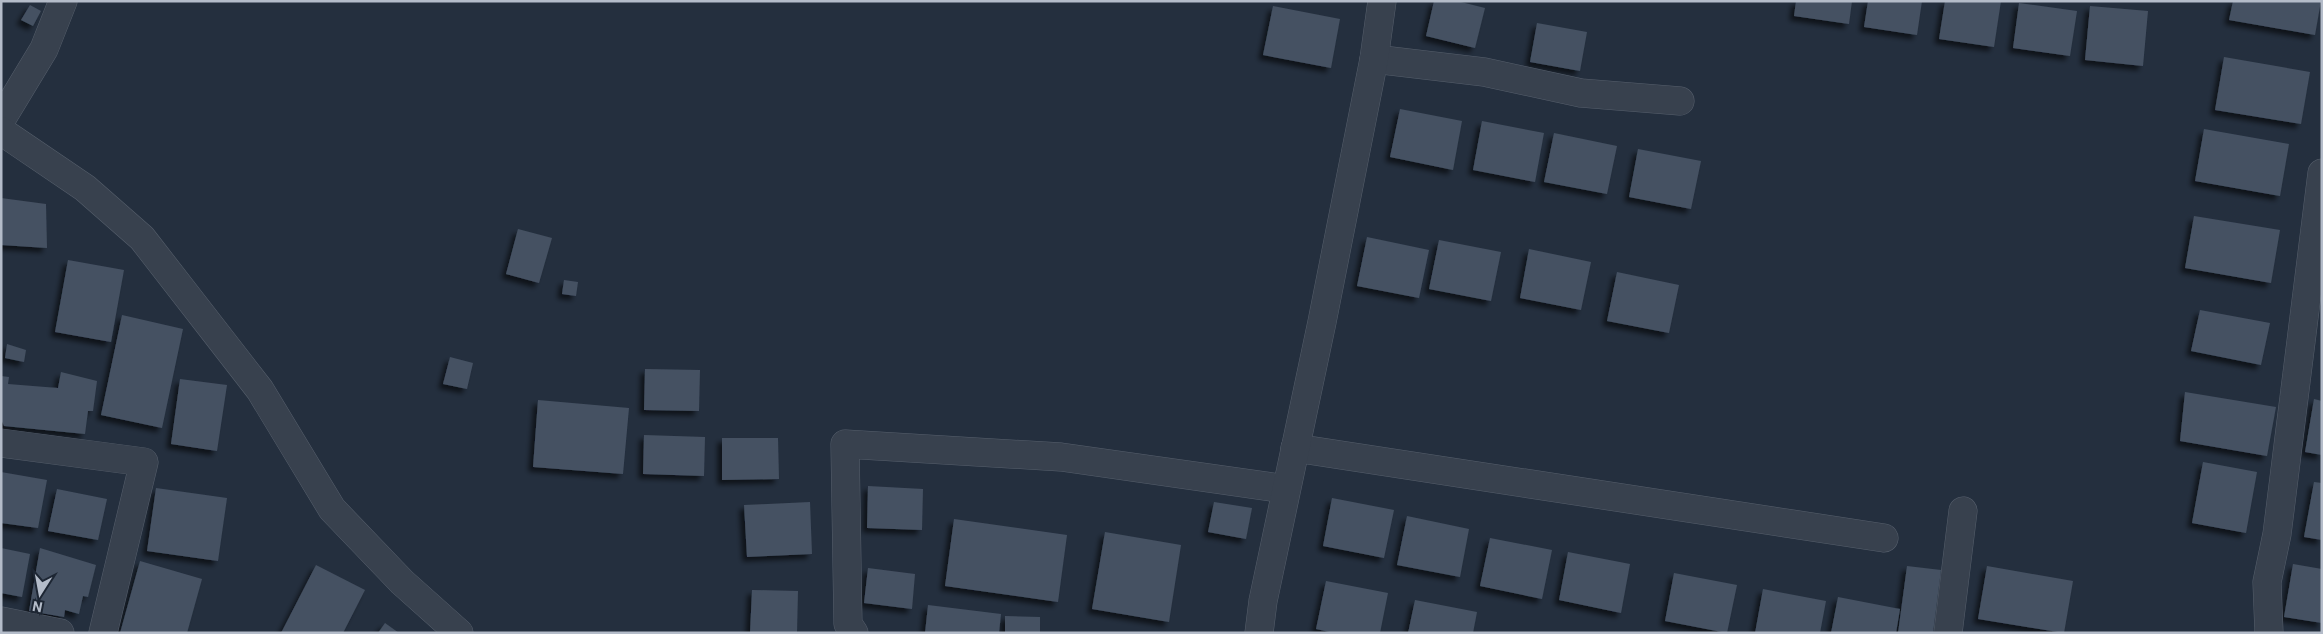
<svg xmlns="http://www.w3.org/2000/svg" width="2323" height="634" viewBox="0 0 2323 634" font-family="Roboto,sans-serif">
  <defs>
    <filter id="shadow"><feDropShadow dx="-4.5" dy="4.5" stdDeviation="2.5" flood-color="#0009"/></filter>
  </defs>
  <rect width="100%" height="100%" fill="#242f3e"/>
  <g fill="#455162" filter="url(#shadow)">
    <polygon points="1434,1 1457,1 1485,8 1475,48 1426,36"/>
    <polygon points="1796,1 1852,1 1849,24 1794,16"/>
    <polygon points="1868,1 1922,1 1917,35 1864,27"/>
    <polygon points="1945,1 2001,1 1994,47 1939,39"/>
    <polygon points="2233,1 2321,1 2315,35 2229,20"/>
    <polygon points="2019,3 2077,11 2070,56 2013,48"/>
    <polygon points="30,5 41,11 33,26 21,20"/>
    <polygon points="1273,6 1340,19 1331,68 1263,55"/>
    <polygon points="2090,6 2148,11 2143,66 2085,60"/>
    <polygon points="1537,23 1587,32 1580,71 1530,62"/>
    <polygon points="2224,57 2310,72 2301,124 2215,110"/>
    <polygon points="1400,109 1462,121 1453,170 1390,157"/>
    <polygon points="1482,121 1544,133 1535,182 1473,170"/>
    <polygon points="2204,129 2289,144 2280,196 2195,181"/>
    <polygon points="1554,133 1617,146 1607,194 1544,182"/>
    <polygon points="1638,149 1701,161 1691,209 1629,197"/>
    <polygon points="1,198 46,204 47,248 1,245"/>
    <polygon points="2194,216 2280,230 2271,283 2185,268"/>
    <polygon points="518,229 552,238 539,283 506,274"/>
    <polygon points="1367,237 1429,250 1419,298 1357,286"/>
    <polygon points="1439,240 1501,252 1491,301 1429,289"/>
    <polygon points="1529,249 1591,262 1581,310 1520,298"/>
    <polygon points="68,260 124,270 111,342 55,332"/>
    <polygon points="1617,272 1679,285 1669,333 1607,321"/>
    <polygon points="564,280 578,282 576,296 562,294"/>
    <polygon points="2200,310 2270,323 2261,365 2191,351"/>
    <polygon points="122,315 183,329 162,428 101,415"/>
    <polygon points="7,344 26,350 24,362 5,358"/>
    <polygon points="450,357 473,363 467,389 443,384"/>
    <polygon points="645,369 700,370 699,411 644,410"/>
    <polygon points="61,372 97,381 93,411 88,411 85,434 4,426 1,419 1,376 9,377 8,384 58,388"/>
    <polygon points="180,379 227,385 217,451 171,444"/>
    <polygon points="2185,392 2276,407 2267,456 2180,441"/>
    <polygon points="2314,399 2322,401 2322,455 2305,452"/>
    <polygon points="538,400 629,408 623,474 533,467"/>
    <polygon points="644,435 705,437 704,476 643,474"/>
    <polygon points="722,438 778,438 779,479 722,480"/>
    <polygon points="2203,462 2257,472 2246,533 2192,523"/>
    <polygon points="1,472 47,480 38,528 1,523"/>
    <polygon points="2314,482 2322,483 2322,540 2304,537"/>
    <polygon points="868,486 923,489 922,530 867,528"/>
    <polygon points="156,488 227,498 218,561 147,551"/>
    <polygon points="57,489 107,499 98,540 48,531"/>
    <polygon points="1332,498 1394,510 1384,558 1323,546"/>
    <polygon points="810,502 812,554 747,557 744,505"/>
    <polygon points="1214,502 1252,508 1246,539 1208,532"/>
    <polygon points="1407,516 1469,529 1460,577 1397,565"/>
    <polygon points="954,519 1067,535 1058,602 945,586"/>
    <polygon points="1105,532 1181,545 1169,622 1092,609"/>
    <polygon points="1490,538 1552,550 1542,599 1480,586"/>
    <polygon points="1,548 30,554 22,597 1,593"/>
    <polygon points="40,548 96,565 88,597 83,596 79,614 65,610 64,617 29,611"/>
    <polygon points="1568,552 1630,564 1621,613 1559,600"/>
    <polygon points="140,561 202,579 187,633 120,633"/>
    <polygon points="2293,564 2322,569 2322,623 2284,617"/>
    <polygon points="316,565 365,590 343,633 281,633"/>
    <polygon points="1907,566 1941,570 1933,633 1898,633"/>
    <polygon points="1987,566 2073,581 2064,633 1978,619"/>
    <polygon points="868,568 915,574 912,609 864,603"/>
    <polygon points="1674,573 1737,585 1727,633 1665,621"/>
    <polygon points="1326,581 1388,593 1380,633 1334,633 1316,629"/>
    <polygon points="1763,589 1826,601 1820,633 1755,633"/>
    <polygon points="752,590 798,591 797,633 750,633"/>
    <polygon points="1838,597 1900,609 1896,633 1831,633"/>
    <polygon points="1415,600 1477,612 1473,633 1408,633"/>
    <polygon points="928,605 1001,614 999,633 925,633"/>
    <polygon points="1005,616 1040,617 1040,633 1005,633"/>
    <polygon points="385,623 399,633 378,633"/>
  </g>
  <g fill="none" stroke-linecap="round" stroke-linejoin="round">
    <g stroke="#565f6c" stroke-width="29">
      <g id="minor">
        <polyline points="1374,59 1484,72 1581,93 1680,101"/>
        <polyline points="1,120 44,49 63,1"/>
        <polyline points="1,131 85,188 142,238 260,390 332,509 402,582 459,633"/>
        <polyline points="1,443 144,462 103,633"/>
        <polyline points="1295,448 1884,538"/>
        <polyline points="1,621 60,633"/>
        <polyline points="854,633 848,624 845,444 1061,457 1286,489"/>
        <polyline points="1259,633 1263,601 1322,322 1374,59 1382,1"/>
        <polyline points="1948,633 1963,511"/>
        <polyline points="2269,633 2267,582 2277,534 2322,173"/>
      </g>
    </g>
    <use href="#minor" stroke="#38414e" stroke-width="28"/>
  </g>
  <rect width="2323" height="634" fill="none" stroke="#b4bcc9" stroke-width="5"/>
  <g transform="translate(40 594) rotate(191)" stroke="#1d2633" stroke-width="4" paint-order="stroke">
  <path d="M0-4L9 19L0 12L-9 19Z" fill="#b4bcc9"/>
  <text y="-8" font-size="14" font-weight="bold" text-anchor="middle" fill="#b4bcc9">N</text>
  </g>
</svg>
